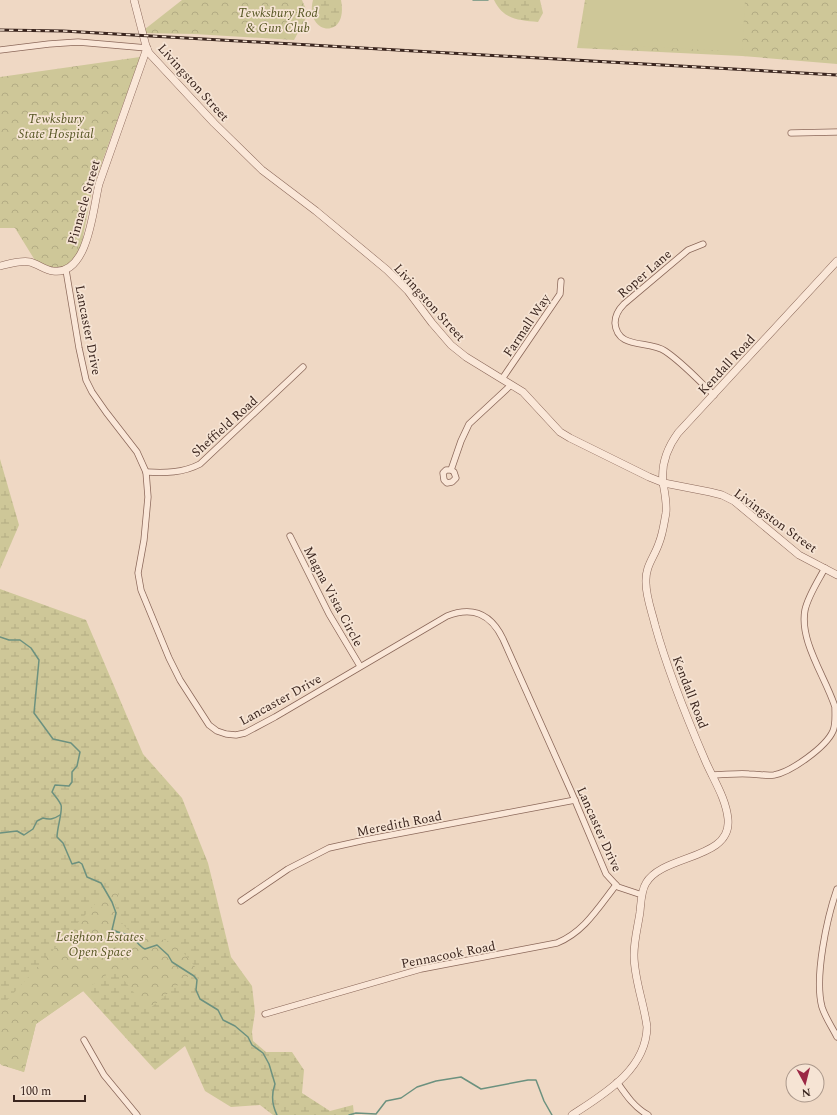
<svg xmlns="http://www.w3.org/2000/svg" width="837" height="1115" viewBox="0 0 837 1115" font-family="Spectral,serif">
  <defs>
    <pattern id="wetland-marsh" width="20" height="14" patternUnits="userSpaceOnUse"><rect width="20" height="14" fill="#cec798"/><path d="M1 5h8M5 5V1M11 12h8M15 12V8" fill="none" stroke="#b2ab83"/></pattern>
    <pattern id="park-crowns" width="20" height="18" patternUnits="userSpaceOnUse"><rect width="20" height="18" fill="#cec798"/><path d="M2 6a3 3 0 1 1 6 0M12 15a3 3 0 1 1 6 0" fill="none" stroke="#b2ab83"/></pattern>
  </defs>
  <rect width="100%" height="100%" fill="#efd8c4"/>
  <g fill="url(#wetland-marsh)">
    <path d="M313 0H341C349 41 304 35 313 0Z"/>
    <path d="M494 0H540L543 13 538 22C518 20 504 20 494 0Z"/>
    <polygon points="0,459 19,525 0,569"/>
    <polygon points="0,589 86,620 143,754 182,798 208,863 231,957 252,986 255,1012 252,1032 253,1041 266,1052 292,1052 304,1070 302,1093 330,1111 353,1105 354,1115 273,1115 260,1105 231,1107 205,1091 185,1046 155,1070 83,991 36,1024 24,1072 0,1064"/>
  </g>
  <g fill="url(#park-crowns)">
    <polygon points="182,0 302,0 308,14 294,40 194,34 140,33"/>
    <polygon points="585,0 837,0 837,64 742,56 577,48"/>
    <polygon points="140,57 92,190 81,247 72,261 65,266 52,268 36,262 15,228 0,228 0,77"/>
    <polygon points="117,880 118,896 115,904 118,918 127,929 136,935 145,938 165,940 177,945 197,969 148,1010 115,969 36,1024 24,1072 1,1065 0,1008"/>
  </g>
  <polygon fill="#cec798" points="587,0 745,0 742,52 579,43"/>
  <g fill="none" stroke-linecap="round" stroke-linejoin="round">
    <g stroke="#6c917f" stroke-width="1.5">
      <polyline points="473,0 488,0"/>
      <path d="M0 637 9 640H20L31 648 39 660 34 713 53 739 71 743 80 752 77 766 72 772V782L69 786 55 785 52 792C55 796 59 800 61 805 63 810 57 828 57 837L63 843 72 864 79 862 82 864 87 877 101 883 112 902 116 913 112 930C118 933 124 933 129 935 135 939 139 946 145 949L157 945 168 955 172 962 194 976 197 980 196 990 200 999 218 1010 223 1020 235 1026 248 1037 252 1045 263 1053 269 1064 275 1084C271 1095 272 1105 277 1115"/>
      <path d="M0 833 17 831 24 835 33 829 37 821 43 818C50 820 54 819 60 815"/>
      <polyline points="349,1115 356,1113 376,1114 386,1101 401,1098 417,1087 436,1081 461,1077 481,1089 528,1080 536,1080 544,1101 552,1115"/>
    </g>
    <g stroke="#8b685a" stroke-width="7">
      <g id="minor">
        <polyline points="0,50 49,44 78,42 147,48"/>
        <polyline points="791,133 837,132"/>
        <path d="M703 244 688 250 624 304C619 309 615 316 615 323 617 350 649 340 665 351 683 363 698 380 714 395"/>
        <path d="M66 270 79 348 86 380 92 392 106 412 137 452 146 472 148 497 144 540 138 573 141 590 169 658 180 680 209 725 217 731 226 734 236 735 245 733 275 717 447 616C473 606 491 614 503 639L571 791 606 874 618 887 642 895"/>
        <polyline points="502,379 560,294 561,281"/>
        <polyline points="451,470 454,472 456,478 452,482 447,483 444,480 443,473 446,470 451,470 461,441 469,424 511,385"/>
        <path d="M146 472C165 473 183 473 200 464L303 367"/>
        <polyline points="290,536 329,614 360,666"/>
        <path d="M712 775C724 775 737 773 749 774 758 774 766 776 774 775 791 772 826 747 833 731 836 724 835 715 835 707 826 678 799 641 805 610 808 596 818 581 825 568"/>
        <path d="M837 889C827 918 814 977 822 1007 825 1017 832 1027 837 1037"/>
        <polyline points="241,901 288,869 329,848 365,840 575,800"/>
        <path d="M265 1014 421 969 557 943C584 932 598 908 616 885"/>
        <polyline points="84,1040 104,1075 137,1115"/>
        <path d="M617 1082C626 1095 634 1107 648 1115"/>
      </g>
    </g>
    <g stroke="#8b685a" stroke-width="8">
      <g id="tertiary">
        <polyline points="134,0 146,46 149,53 214,123 262,170 316,211 387,270 408,291 432,323 451,345 466,357 523,392 560,432 570,438 649,477 664,483 710,492 722,495 734,501 799,555 837,575"/>
        <path d="M0 266C9 264 21 260 30 262 38 264 45 270 53 271 89 276 93 207 99 184L147 48"/>
        <path d="M572 1115C604 1094 646 1070 647 1027 644 1003 634 979 634 955 634 940 638 926 640 912 641 902 641 891 646 883 663 854 732 860 728 819 726 798 713 779 705 760 686 716 668 672 655 625 652 612 646 597 646 583 645 566 654 558 659 543 663 533 664 523 666 513 667 503 665 494 663 483 661 465 667 448 678 433L837 261"/>
      </g>
    </g>
    <use href="#minor" stroke="#fae7d8" stroke-width="5.5"/>
    <use href="#tertiary" stroke="#fae7d8" stroke-width="7"/>
    <g stroke="#3a251e" stroke-width="3">
      <polyline id="rail" points="0,30 63,31 837,75"/>
    </g>
    <use href="#rail" stroke="#f6e4d4" stroke-width="1.5" stroke-dasharray="4.5" stroke-linecap="butt"/>
  </g>
  <g text-anchor="middle" stroke-width="3.5" stroke-linejoin="round" paint-order="stroke">
    <g font-size="13" font-style="italic" fill="#575724" stroke="#f6e4d4">
      <text x="278" y="17">Tewksbury Rod<tspan x="278" dy="15">&amp; Gun Club</tspan></text>
      <text x="56" y="123">Tewksbury<tspan x="56" dy="15">State Hospital</tspan></text>
      <text x="100" y="941">Leighton Estates<tspan x="100" dy="15">Open Space</tspan></text>
    </g>
    <g font-size="13" fill="#3a251e" stroke="#f6e4d4">
      <text transform="translate(194 82) rotate(48)" y="5">Livingston Street</text>
      <text transform="translate(83 202) rotate(-74)" y="5">Pinnacle Street</text>
      <text transform="translate(644 273) rotate(-41)" y="5">Roper Lane</text>
      <text transform="translate(430 302) rotate(48)" y="5">Livingston Street</text>
      <text transform="translate(526 325) rotate(-56)" y="5">Farmall Way</text>
      <text transform="translate(89 330) rotate(79)" y="5">Lancaster Drive</text>
      <text transform="translate(726 364) rotate(-47)" y="5">Kendall Road</text>
      <text transform="translate(224 426) rotate(-42)" y="5">Sheffield Road</text>
      <text transform="translate(776 520) rotate(36)" y="5">Livingston Street</text>
      <text transform="translate(334 596) rotate(62)" y="5">Magna Vista Circle</text>
      <text transform="translate(691 692) rotate(69)" y="5">Kendall Road</text>
      <text transform="translate(280 699) rotate(-29)" y="5">Lancaster Drive</text>
      <text transform="translate(399 823) rotate(-11)" y="5">Meredith Road</text>
      <text transform="translate(600 829) rotate(66)" y="5">Lancaster Drive</text>
      <text transform="translate(448 954) rotate(-11)" y="5">Pennacook Road</text>
    </g>
  </g>
  <g transform="translate(805 1083) rotate(173)"><circle r="19" fill="#f6e4d4" stroke="#ab988b"/>
  <path d="M0-3L7 15L0 10L-7 15Z" fill="#9b2845"/>
  <text y="-6" font-size="11" font-weight="bold" text-anchor="middle" fill="#3a251e">N</text>
  </g>
  <path d="M14 1095v6h71v-6" fill="none" stroke="#3a251e" stroke-width="2"/>
  <text x="20" y="1095" font-size="12" fill="#3a251e" stroke="#f6e4d4" stroke-width="3" paint-order="stroke">100 m</text>
</svg>
